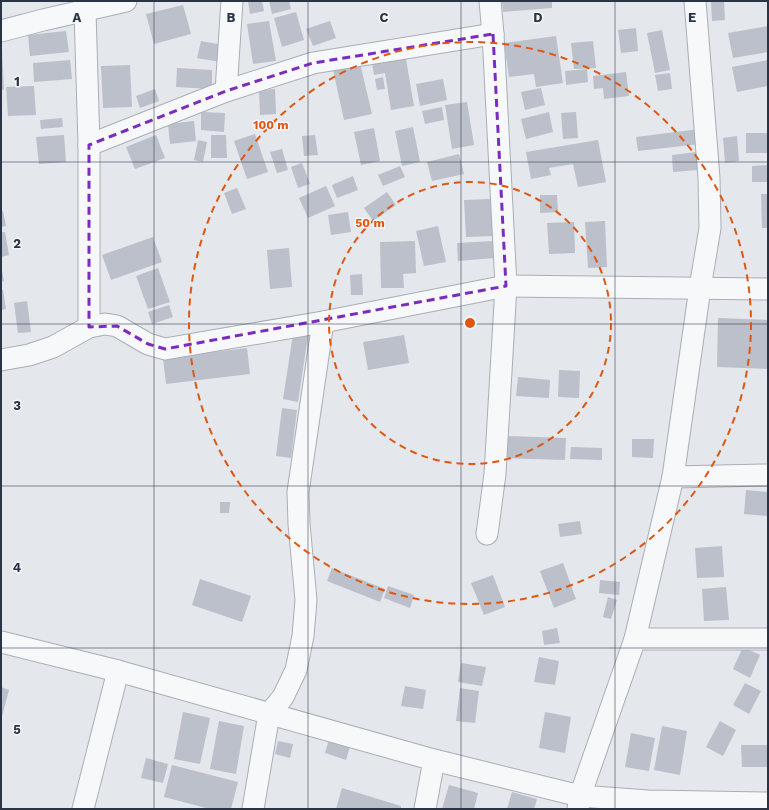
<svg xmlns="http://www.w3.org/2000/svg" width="769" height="810" viewBox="0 0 769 810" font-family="'Work Sans',sans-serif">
  <rect width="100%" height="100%" fill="#e4e7ec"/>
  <g fill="#bbc0ca">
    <polygon points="248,1 262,1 264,11 250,14"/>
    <polygon points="269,1 289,1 291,9 272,14"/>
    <polygon points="502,1 552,1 552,8 503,12"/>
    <polygon points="711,1 724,1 725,20 712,21"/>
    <polygon points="183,5 191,34 154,44 146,14"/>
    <polygon points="296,12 304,40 282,47 274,18"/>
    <polygon points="269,21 276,61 253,64 247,24"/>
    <polygon points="330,21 336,38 313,46 306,29"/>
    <polygon points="768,26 768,52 733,58 728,33"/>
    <polygon points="636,28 638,51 621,53 618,30"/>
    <polygon points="662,30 670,70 655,73 647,33"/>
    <polygon points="66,31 69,52 30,56 28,35"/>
    <polygon points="556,36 563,83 536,87 534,74 509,77 504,43"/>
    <polygon points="201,41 223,45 220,62 197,58"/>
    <polygon points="593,41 596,68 574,69 571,43"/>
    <polygon points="1,50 2,50 4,90 1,90"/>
    <polygon points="391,54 392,61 406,59 414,106 391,110 385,73 374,75 371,57"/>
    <polygon points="359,59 372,114 344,120 332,65"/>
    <polygon points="70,60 72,79 34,82 33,63"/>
    <polygon points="768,60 768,86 737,92 732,67"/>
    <polygon points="130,65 132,107 103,108 101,66"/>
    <polygon points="177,68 212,70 212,89 176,87"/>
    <polygon points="587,69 588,82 566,85 565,71"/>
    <polygon points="626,72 629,96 604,99 603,88 594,89 593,76"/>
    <polygon points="670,73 672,89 658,91 655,75"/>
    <polygon points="383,77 385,89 377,90 375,79"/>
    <polygon points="443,79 447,100 420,106 416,84"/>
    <polygon points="34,86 36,115 8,116 6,87"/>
    <polygon points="541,88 545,105 525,110 521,92"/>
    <polygon points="155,89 159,101 140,108 136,96"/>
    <polygon points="275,89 276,114 260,115 259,90"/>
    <polygon points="467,102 474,145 452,149 445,105"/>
    <polygon points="442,107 444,120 425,124 422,111"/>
    <polygon points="201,112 225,113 224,132 201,130"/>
    <polygon points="549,112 553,132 526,139 521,119"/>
    <polygon points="576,112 578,138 563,139 561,113"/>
    <polygon points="62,118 63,127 41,129 40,120"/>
    <polygon points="194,121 196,141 170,144 168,124"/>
    <polygon points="413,127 420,162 402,166 395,131"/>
    <polygon points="374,128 380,161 361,165 354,132"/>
    <polygon points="699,129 700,144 638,151 636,137"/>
    <rect x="746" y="133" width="22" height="20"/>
    <polygon points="255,134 268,172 247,179 234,141"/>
    <polygon points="64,135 66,162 39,164 36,137"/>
    <polygon points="156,135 165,158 135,169 126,147"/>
    <polygon points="211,135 226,135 227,158 211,158"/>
    <polygon points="315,135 318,155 304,156 302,136"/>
    <polygon points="737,136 739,161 725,163 723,138"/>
    <polygon points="198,140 207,142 203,162 194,160"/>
    <polygon points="598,140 606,182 578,187 573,164 549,168 551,175 531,179 526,152"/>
    <polygon points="282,149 288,170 277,173 270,152"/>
    <polygon points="697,152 698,170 673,172 672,155"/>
    <polygon points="459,154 464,174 432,181 427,162"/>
    <polygon points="302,163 310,184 298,188 291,167"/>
    <polygon points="768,165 768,182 752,182 752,166"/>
    <polygon points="400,166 405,177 383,186 378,175"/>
    <polygon points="353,176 358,190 337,198 332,185"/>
    <polygon points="326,186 335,206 308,218 299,198"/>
    <polygon points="237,188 246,209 232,214 224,193"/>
    <polygon points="387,192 396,205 373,221 364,208"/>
    <polygon points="761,194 768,194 768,228 762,228"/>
    <polygon points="540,195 557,195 558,212 540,213"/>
    <polygon points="491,199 493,236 466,237 464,200"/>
    <polygon points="3,211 6,226 1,227 1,212"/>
    <polygon points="348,212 351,232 331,235 328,215"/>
    <polygon points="605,221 607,267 588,268 585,222"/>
    <polygon points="574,222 575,253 549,254 547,223"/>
    <polygon points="438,226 446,262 424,266 416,231"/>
    <polygon points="1,232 5,232 9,255 1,257"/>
    <polygon points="153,237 162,262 111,280 102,255"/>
    <polygon points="415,241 416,273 403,274 404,288 381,288 380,242"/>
    <polygon points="493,241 494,258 458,261 457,243"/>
    <polygon points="289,248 292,287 270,289 267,250"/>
    <polygon points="158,268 170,302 148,309 136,276"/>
    <polygon points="1,271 2,271 4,281 1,282"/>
    <polygon points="362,274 363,295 351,295 350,275"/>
    <polygon points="1,290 3,290 6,309 1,310"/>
    <polygon points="27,301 31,332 18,333 14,303"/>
    <polygon points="169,305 173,317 152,324 148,312"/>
    <polygon points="718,318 768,320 768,369 717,367"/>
    <polygon points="293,334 308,336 298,402 283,399"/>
    <polygon points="404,335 409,363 368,370 363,342"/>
    <polygon points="247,348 250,374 166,384 163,358"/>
    <polygon points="559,370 580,371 579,398 558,397"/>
    <polygon points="518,377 550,380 549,398 516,396"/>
    <polygon points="282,408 297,410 291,458 276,456"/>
    <polygon points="505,436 566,438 565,460 504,458"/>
    <polygon points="632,439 654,439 653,458 632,457"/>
    <polygon points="571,447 602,448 602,460 570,459"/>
    <polygon points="746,490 768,492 767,516 744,514"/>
    <polygon points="220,502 230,502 229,513 220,513"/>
    <polygon points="580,521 582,534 560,537 558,524"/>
    <polygon points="722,546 724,577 697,578 695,548"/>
    <polygon points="563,563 576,599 554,608 540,571"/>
    <polygon points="332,568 385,589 380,602 327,581"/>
    <polygon points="493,575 505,607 484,615 471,583"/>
    <polygon points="200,579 251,596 242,622 192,605"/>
    <polygon points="600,580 620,582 619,595 599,593"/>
    <polygon points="388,586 414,595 410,608 384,598"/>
    <polygon points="726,587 729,620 704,621 702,589"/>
    <polygon points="608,597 617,600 611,619 603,617"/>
    <polygon points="557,628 560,643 544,645 542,631"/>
    <polygon points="743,647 760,655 750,678 733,669"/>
    <polygon points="539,657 559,661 555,685 534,682"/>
    <polygon points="461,663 486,667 482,686 458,682"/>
    <polygon points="745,683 761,691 749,714 733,705"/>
    <polygon points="405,686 426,690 423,709 401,706"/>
    <polygon points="1,687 9,690 1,720"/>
    <polygon points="460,688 479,691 475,723 456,721"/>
    <polygon points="183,712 210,718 200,764 174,759"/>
    <polygon points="545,712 571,717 565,753 539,748"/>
    <polygon points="219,721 244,726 236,774 210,769"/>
    <polygon points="720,721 736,730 723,756 706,747"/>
    <polygon points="662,726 687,731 680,775 654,770"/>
    <polygon points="631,733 655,738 649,771 625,767"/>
    <polygon points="330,736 351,743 346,760 325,753"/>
    <polygon points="278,741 293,744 290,758 275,754"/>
    <polygon points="741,745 768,745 768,767 742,767"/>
    <polygon points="146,758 168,764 163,783 141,778"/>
    <polygon points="172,765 238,782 231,809 210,809 164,797"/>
    <polygon points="449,785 478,793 474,809 442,809"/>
    <polygon points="342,788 401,806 401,809 336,809"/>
    <polygon points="512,792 537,799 534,809 507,809"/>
  </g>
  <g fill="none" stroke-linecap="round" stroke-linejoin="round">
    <g stroke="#a9aeb7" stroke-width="23">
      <g id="minor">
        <polyline points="85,11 89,145 89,327"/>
        <polyline points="1,31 43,20 126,1"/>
        <polyline points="226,91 232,1"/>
        <polyline points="89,145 226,91 313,63 493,34"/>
        <polyline points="1,360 29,355 53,347 89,327 105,324 117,326 148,344 165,349 323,322 506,286 768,289"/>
        <polyline points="673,477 768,475"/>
        <polyline points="487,534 495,474 506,286 493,34 490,1"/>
        <polyline points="635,639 768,639"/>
        <polyline points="1,642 118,671 434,760 580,796 648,801 768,803"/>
        <polyline points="83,809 118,671"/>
        <polyline points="253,809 269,714 283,697 296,670 303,636 306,600 299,524 298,492 323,322"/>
        <polyline points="425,809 434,760"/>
        <polyline points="578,809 580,796 635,639 673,477 700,288 710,228 709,178 695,1"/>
      </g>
    </g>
    <use href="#minor" stroke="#f7f8fa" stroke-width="21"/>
  </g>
  <path fill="none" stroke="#7b2cbf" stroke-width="3" stroke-dasharray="8 5" stroke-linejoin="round" d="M493 34 506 286 165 349 148 344 117 326 89 327V145L226 91 313 63Z"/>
  <path fill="none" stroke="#2b3445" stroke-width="1" stroke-opacity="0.55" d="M154 1V809M308 1V809M461 1V809M615 1V809M1 162H768M1 324H768M1 486H768M1 648H768"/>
  <g fill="none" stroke="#df570f" stroke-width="2" stroke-dasharray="7 5">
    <circle cx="470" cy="323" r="141"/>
    <circle cx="470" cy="323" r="281"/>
  </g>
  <g font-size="13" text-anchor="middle" font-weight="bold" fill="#2b3445" stroke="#f4f6f9" stroke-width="3" stroke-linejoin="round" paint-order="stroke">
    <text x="77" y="22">A</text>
    <text x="231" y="22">B</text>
    <text x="384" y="22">C</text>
    <text x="538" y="22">D</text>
    <text x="692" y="22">E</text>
    <text x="17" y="86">1</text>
    <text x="17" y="248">2</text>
    <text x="17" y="410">3</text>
    <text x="17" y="572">4</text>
    <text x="17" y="734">5</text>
  </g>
  <circle cx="470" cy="323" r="6" fill="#df570f" stroke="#f4f6f9" stroke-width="2"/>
  <g font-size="12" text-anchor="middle" font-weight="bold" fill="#df570f" stroke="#f4f6f9" stroke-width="3" stroke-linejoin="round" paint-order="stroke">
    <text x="271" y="129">100 m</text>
    <text x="370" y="227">50 m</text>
  </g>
  <rect width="769" height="810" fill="none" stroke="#2b3445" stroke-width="4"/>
</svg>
